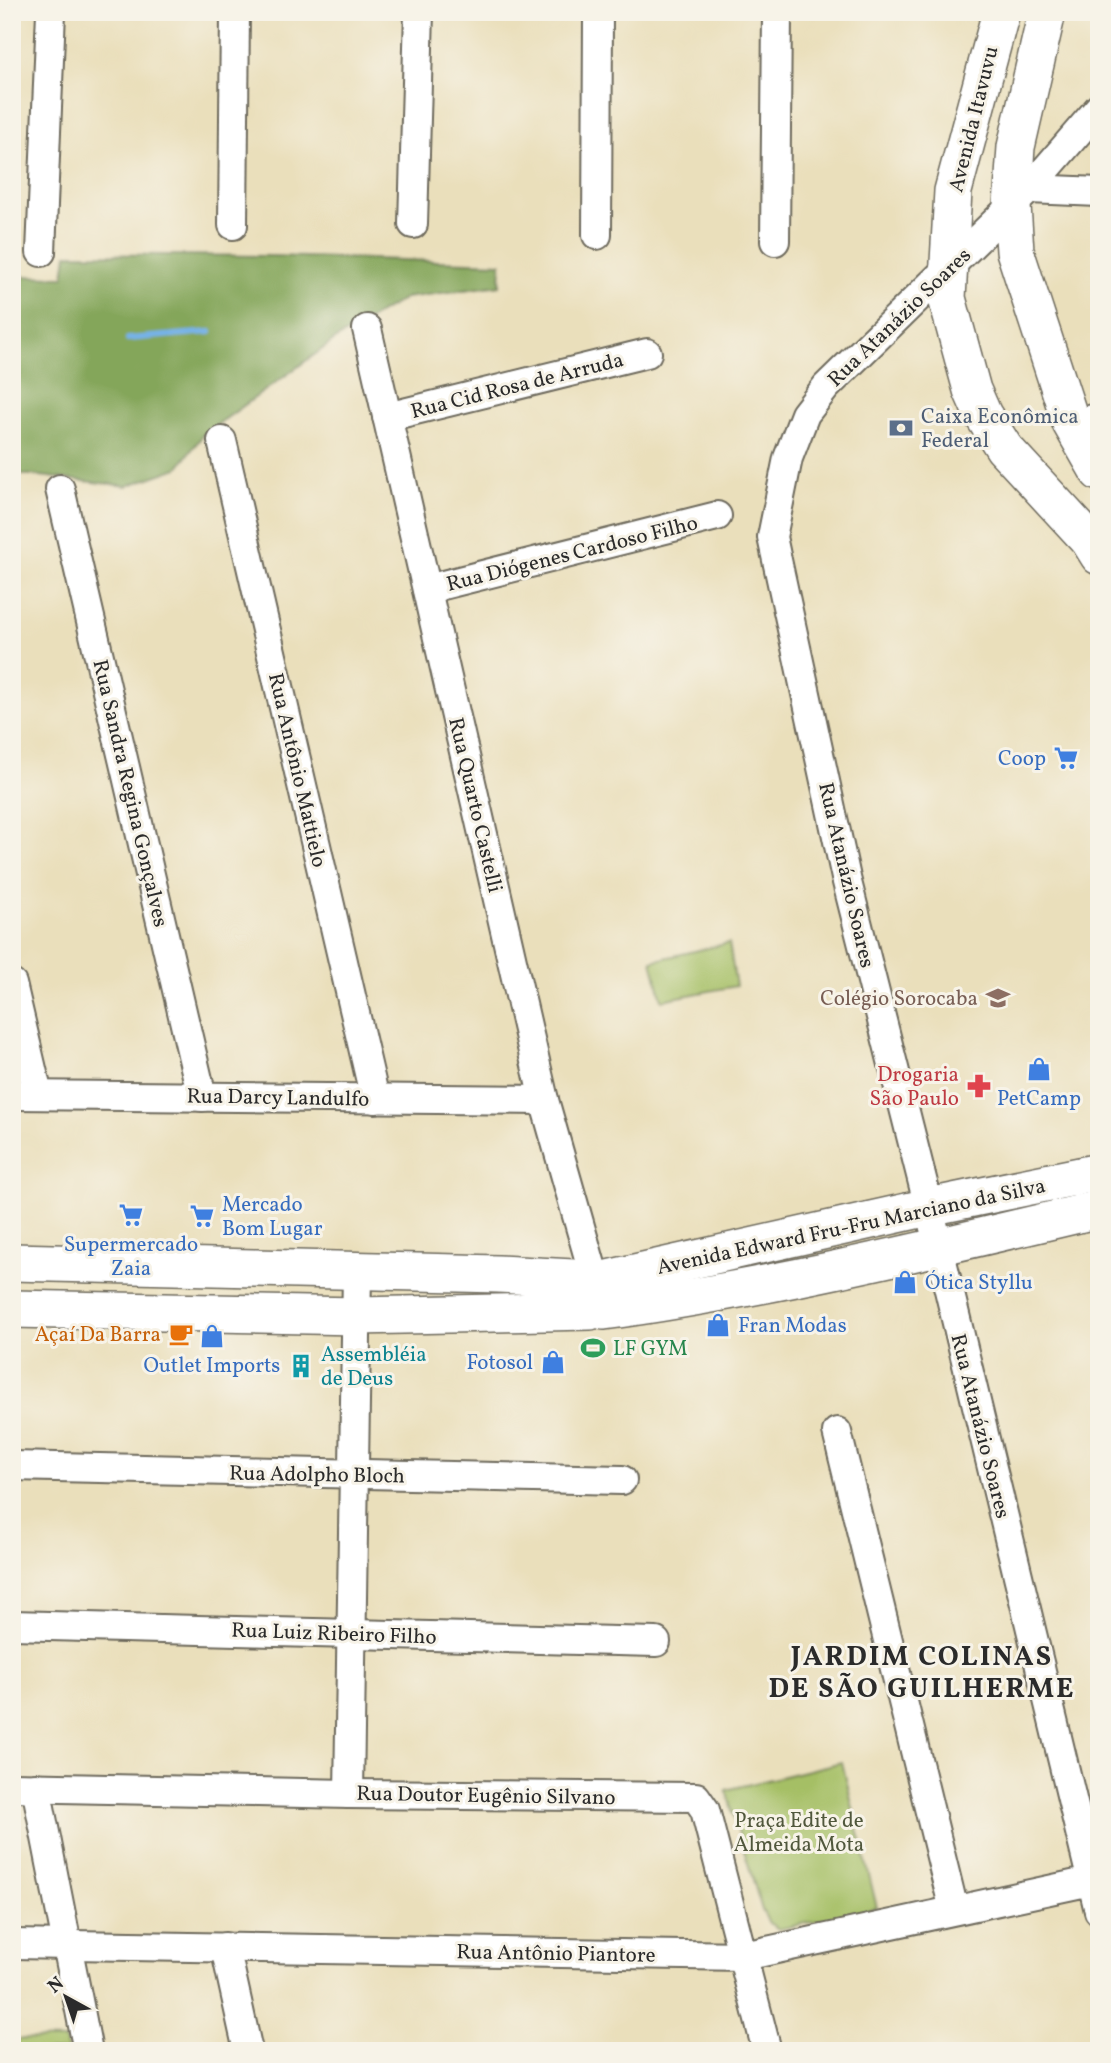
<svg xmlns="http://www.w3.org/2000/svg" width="1111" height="2063" viewBox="0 0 1111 2063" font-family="Vollkorn,serif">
  <rect width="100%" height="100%" fill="#f7f3e8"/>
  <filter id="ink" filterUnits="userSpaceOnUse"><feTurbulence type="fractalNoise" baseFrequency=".0143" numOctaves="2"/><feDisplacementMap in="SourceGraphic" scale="14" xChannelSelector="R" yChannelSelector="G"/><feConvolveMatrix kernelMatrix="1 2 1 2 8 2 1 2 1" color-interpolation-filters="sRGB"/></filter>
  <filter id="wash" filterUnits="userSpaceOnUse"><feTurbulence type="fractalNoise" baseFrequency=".00686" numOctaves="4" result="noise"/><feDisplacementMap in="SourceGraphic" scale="28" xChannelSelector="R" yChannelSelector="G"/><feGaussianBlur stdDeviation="1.57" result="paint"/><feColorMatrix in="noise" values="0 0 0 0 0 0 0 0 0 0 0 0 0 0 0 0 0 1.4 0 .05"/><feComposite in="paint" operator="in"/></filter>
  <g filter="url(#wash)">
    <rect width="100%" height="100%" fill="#eadfbb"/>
    <g fill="#a5bf65" stroke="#687548" stroke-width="2">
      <polygon points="729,943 736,986 662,1000 652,961"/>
      <polygon points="842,1762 877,1908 779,1929 769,1923 762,1910 726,1790"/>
      <polygon points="12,2039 65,2040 68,2051 12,2051"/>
    </g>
    <polygon fill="#84a65a" stroke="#586842" stroke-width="2" points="67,254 273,256 501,263 500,285 405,298 335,340 203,435 178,468 127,486 31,475 12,475 12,276 64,277"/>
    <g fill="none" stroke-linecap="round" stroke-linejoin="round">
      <polyline stroke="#76b2e8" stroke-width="6" points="128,339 210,332"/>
    </g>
  </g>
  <g filter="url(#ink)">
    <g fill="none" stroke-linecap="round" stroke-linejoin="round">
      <g stroke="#6e6a5d" stroke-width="32">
        <g id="minor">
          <polyline points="1099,108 1029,189 826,387 805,414 788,458 772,537 846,878 929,1207 1099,1911"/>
          <polyline points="1029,189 1099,192"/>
          <polyline points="413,224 419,12"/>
          <polyline points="233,225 235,12"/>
          <polyline points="597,235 598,12"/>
          <polyline points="775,241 777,12"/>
          <polyline points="41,252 51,12"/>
          <polyline points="367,329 544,1100 595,1279"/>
          <polyline points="387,417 647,353"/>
          <polyline points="1071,423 1099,418"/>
          <polyline points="222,441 375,1099"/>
          <polyline points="60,489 202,1097"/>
          <polyline points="427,589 717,516"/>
          <polyline points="12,984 38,1095"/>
          <polyline points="12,1095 544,1100"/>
          <polyline points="837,1432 954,1910"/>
          <polyline points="12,1466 622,1480"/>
          <polyline points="12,1625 656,1642"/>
          <polyline points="12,1787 349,1794 696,1797 705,1810 767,2051"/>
          <polyline points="36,1787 88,2051"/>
          <polyline points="349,1794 357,1271"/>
          <polyline points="12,1944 744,1956 1091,1881"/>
          <polyline points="225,1947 248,2051"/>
        </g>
      </g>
      <g stroke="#6e6a5d" stroke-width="40">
        <g id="major">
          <polyline points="1001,12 953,191 947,298 972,390 983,415 1004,448 1089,540 1099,556"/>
          <polyline points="1047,12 1016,147 1012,206 1015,251 1071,423 1099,472"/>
          <polyline points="12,1262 498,1274 592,1279"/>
          <polyline points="603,1280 929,1207 1099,1172"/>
          <polyline points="12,1309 358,1316 590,1311"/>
          <path d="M604 1311C771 1288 935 1248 1099 1209"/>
        </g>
      </g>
      <use href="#minor" stroke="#fff" stroke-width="28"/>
      <use href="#major" stroke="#fff" stroke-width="37"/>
    </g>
  </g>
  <defs>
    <g id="bank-bare" transform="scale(1.89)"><path d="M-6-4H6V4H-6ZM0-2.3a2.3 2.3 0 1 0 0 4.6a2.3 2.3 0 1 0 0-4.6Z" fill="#5c6f8a" stroke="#f7f3e8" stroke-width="2.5" paint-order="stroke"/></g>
    <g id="supermarket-bare" transform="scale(1.89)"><path d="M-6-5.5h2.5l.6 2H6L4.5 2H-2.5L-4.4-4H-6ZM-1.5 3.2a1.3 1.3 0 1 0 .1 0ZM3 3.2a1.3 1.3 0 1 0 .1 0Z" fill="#3f7fe0" stroke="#f7f3e8" stroke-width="2.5" paint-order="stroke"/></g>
    <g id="school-bare" transform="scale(1.89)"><path d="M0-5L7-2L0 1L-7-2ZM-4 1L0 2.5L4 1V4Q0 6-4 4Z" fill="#8d6e63" stroke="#f7f3e8" stroke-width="2.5" paint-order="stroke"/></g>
    <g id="shop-bare" transform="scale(1.89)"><path d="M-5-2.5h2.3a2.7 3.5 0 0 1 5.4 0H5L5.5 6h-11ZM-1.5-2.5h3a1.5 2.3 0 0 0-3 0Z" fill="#3f7fe0" stroke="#f7f3e8" stroke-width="2.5" paint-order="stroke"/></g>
    <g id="pharmacy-bare" transform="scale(1.89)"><path d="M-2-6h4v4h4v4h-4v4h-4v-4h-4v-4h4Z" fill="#e0444e" stroke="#f7f3e8" stroke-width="2.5" paint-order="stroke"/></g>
    <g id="cafe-bare" transform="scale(1.89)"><path d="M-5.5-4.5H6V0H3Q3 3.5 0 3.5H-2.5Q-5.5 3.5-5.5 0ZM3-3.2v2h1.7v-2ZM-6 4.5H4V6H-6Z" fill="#e8710a" stroke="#f7f3e8" stroke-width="2.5" paint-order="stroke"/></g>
    <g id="stadium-bare" transform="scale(1.89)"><path d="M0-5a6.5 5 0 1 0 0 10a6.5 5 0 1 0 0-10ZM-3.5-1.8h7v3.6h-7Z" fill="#2e9e5b" stroke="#f7f3e8" stroke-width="2.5" paint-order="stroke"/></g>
    <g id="building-bare" transform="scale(1.89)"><path d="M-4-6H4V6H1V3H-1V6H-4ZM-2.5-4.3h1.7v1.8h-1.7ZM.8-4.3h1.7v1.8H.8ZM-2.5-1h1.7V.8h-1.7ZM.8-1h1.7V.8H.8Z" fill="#0f9aa8" stroke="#f7f3e8" stroke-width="2.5" paint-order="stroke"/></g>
  </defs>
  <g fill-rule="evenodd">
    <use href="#bank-bare" x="901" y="428"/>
    <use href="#supermarket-bare" x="1066" y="758"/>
    <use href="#school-bare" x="998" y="998"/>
    <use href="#shop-bare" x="1039" y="1069"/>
    <use href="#pharmacy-bare" x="979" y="1086"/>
    <use href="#supermarket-bare" x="131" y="1215"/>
    <use href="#supermarket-bare" x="202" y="1216"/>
    <use href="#shop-bare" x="905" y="1282"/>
    <use href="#shop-bare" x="718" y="1325"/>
    <use href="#cafe-bare" x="181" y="1334"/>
    <use href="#shop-bare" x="212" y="1336"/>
    <use href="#stadium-bare" x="593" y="1348"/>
    <use href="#shop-bare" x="553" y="1362"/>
    <use href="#building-bare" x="301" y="1366"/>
  </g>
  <g text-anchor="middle" stroke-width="6" stroke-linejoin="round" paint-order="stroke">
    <g font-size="21" fill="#2b2b2b" stroke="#f7f3e8">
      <text transform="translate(973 119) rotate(-76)" y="7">Avenida Itavuvu</text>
      <text transform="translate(899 317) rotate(-44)" y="7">Rua Atanázio Soares</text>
      <text transform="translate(517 385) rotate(-14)" y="7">Rua Cid Rosa de Arruda</text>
      <text transform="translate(572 553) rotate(-14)" y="7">Rua Diógenes Cardoso Filho</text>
      <text transform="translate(298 770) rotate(77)" y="7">Rua Antônio Mattielo</text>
      <text transform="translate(131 793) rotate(77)" y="7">Rua Sandra Regina Gonçalves</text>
      <text transform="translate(476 805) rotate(77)" y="7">Rua Quarto Castelli</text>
      <text transform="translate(847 875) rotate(77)" y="7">Rua Atanázio Soares</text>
      <text transform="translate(278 1097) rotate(1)" y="7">Rua Darcy Landulfo</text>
      <text transform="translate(851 1226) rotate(-12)" y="7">Avenida Edward Fru-Fru Marciano da Silva</text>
      <text transform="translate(981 1426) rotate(76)" y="7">Rua Atanázio Soares</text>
      <text transform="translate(317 1474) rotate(1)" y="7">Rua Adolpho Bloch</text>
      <text transform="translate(334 1633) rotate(2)" y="7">Rua Luiz Ribeiro Filho</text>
      <text transform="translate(486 1795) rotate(1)" y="7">Rua Doutor Eugênio Silvano</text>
      <text transform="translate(556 1953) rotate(1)" y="7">Rua Antônio Piantore</text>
    </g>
    <g font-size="21" fill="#4e5e75" stroke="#f7f3e8" text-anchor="start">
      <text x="921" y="423">Caixa Econômica<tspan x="921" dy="24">Federal</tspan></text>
    </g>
    <g font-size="21" fill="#366cbe" stroke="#f7f3e8">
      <text x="1046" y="765" text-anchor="end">Coop</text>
      <text x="1039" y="1105">PetCamp</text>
      <text x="222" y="1211" text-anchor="start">Mercado<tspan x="222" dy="24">Bom Lugar</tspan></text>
      <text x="131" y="1251">Supermercado<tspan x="131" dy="24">Zaia</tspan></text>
      <text x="925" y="1289" text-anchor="start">Ótica Styllu</text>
      <text x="738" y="1332" text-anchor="start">Fran Modas</text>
      <text x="533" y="1369" text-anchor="end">Fotosol</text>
      <text x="212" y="1372">Outlet Imports</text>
    </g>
    <g font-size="21" fill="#785e54" stroke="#f7f3e8" text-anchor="end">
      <text x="978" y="1005">Colégio Sorocaba</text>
    </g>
    <g font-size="21" fill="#be3a42" stroke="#f7f3e8" text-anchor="end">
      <text x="959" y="1081">Drogaria<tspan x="959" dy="24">São Paulo</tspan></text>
    </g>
    <g font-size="21" fill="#c56008" stroke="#f7f3e8" text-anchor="end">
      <text x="161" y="1341">Açaí Da Barra</text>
    </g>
    <g font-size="21" fill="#27864d" stroke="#f7f3e8" text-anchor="start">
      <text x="613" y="1355">LF GYM</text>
    </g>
    <g font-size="21" fill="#0d838f" stroke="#f7f3e8" text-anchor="start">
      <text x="321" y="1361">Assembléia<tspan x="321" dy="24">de Deus</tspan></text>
    </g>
    <g font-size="21" fill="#50573c" stroke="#f7f3e8">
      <text x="799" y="1827">Praça Edite de<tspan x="799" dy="24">Almeida Mota</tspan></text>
    </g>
    <g font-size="28" font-weight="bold" letter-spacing="2" fill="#2b2b2b" stroke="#f7f3e8">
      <text x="922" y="1665">JARDIM COLINAS<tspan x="922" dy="32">DE SÃO GUILHERME</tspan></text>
    </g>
  </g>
  <rect width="1111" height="2063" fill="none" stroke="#f7f3e8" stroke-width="42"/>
  <g transform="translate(66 1997) rotate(320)" stroke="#f7f3e8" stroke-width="5" paint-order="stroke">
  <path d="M0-5L12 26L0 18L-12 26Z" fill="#2b2b2b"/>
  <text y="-10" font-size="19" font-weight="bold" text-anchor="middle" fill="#2b2b2b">N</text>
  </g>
</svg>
